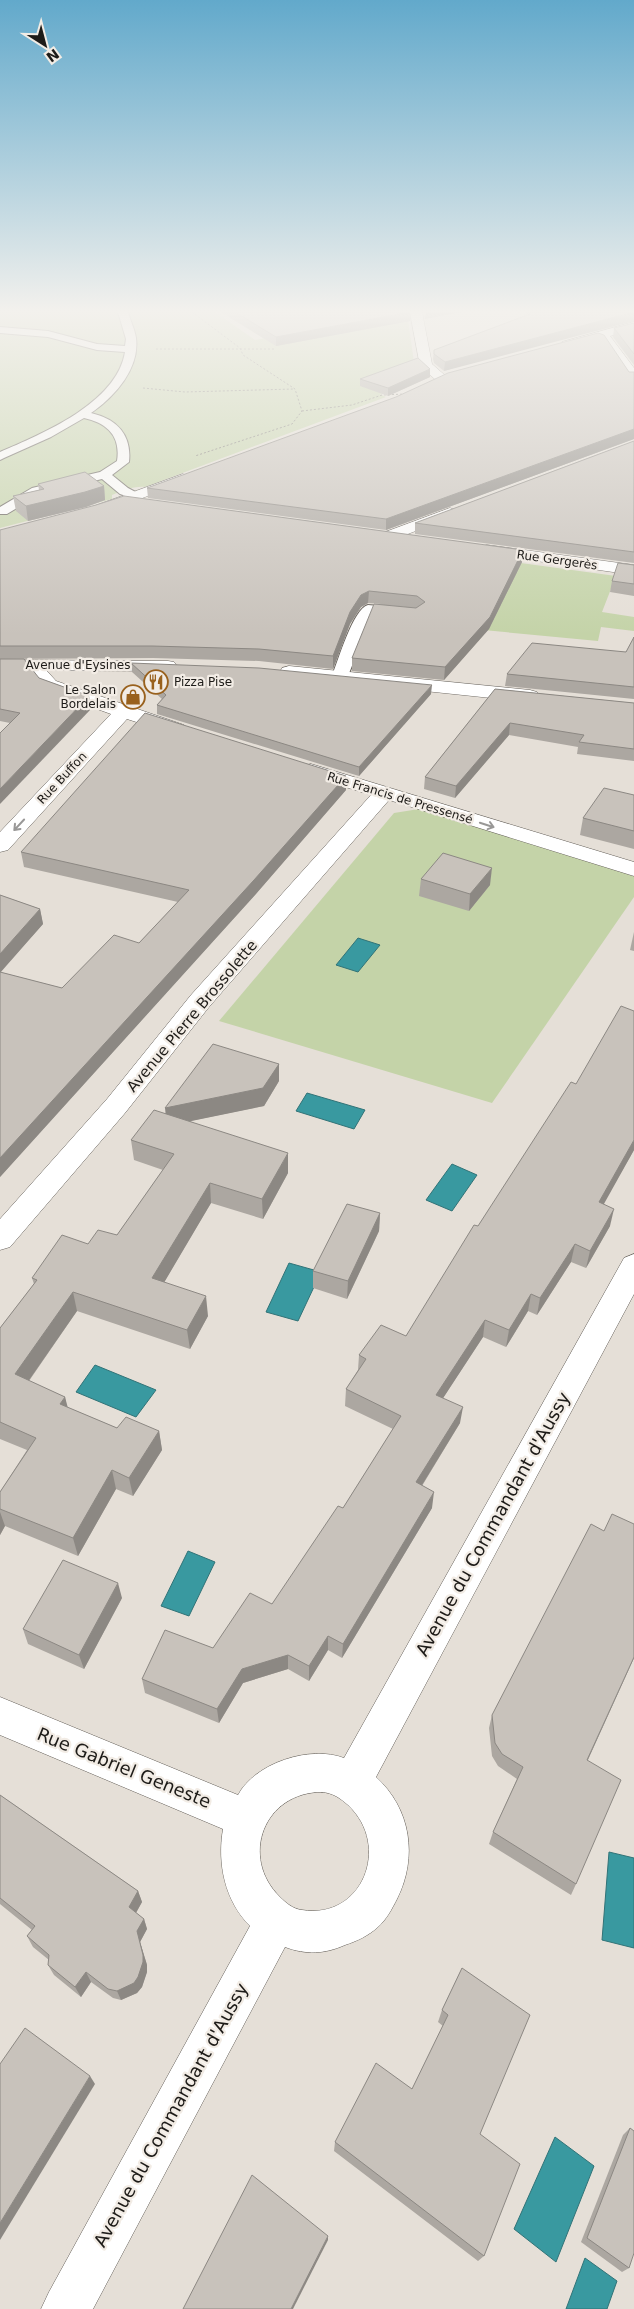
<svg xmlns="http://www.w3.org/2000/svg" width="634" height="2309" viewBox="0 0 634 2309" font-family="'DejaVu Sans',sans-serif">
  <rect width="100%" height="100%" fill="#e5dfd7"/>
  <g fill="#c4d3a8">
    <path d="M0 312H215L255 340 407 313 416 376 411 382 380 394 386 397 145 487C133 486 123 491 112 495V499L0 528Z"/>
    <polygon points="427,550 616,576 602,612 634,617 634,631 601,627 598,641 420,624"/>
    <polygon points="419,809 634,876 634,897 492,1103 219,1021 394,813"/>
  </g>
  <g fill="#3999a0" stroke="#317377">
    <polygon points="358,938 380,945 358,972 336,965"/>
    <polygon points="307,1093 365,1110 354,1129 296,1111"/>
    <polygon points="452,1164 477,1175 452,1211 426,1200"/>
    <polygon points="289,1263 321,1272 298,1321 266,1312"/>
    <polygon points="95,1365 156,1390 136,1417 76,1392"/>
    <polygon points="188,1551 215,1562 189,1616 161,1606"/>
    <polygon points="609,1852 634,1858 634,1948 602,1940"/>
    <polygon points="555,2137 594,2166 556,2262 514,2229"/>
    <polygon points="585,2258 617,2281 607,2309 566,2309"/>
  </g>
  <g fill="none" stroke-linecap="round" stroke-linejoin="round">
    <g stroke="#645f59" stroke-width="2">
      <g id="service">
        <path d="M118 312H128C130 320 135 330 136 338 140 369 114 397 91 413 117 419 132 435 129 462L112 475 128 488 141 495 135 499 120 494 102 479 40 494 7 514H0V507L32 488 100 472 117 461C121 436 107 423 84 418L51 437 4 458 0 460V452C42 434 117 403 125 352L97 350 48 337 0 333V327L48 331 97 344 125 346 126 339Z"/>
        <path d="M368 605 401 608 408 612 401 616 372 614 348 676 340 681 335 679 332 676C338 661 353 609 368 605Z"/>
      </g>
    </g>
    <g stroke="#645f59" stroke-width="1">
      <g id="minor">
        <polygon points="410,312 422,312 432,364 448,378 447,381 437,381 420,366"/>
        <polygon points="634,322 634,330 610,336 634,368 634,381 629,380 604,343 597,340 566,349 560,345 562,342"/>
        <polygon points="183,474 190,478 188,481 102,513 92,513 89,510 92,507"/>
        <polygon points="450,508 455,510 458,513 455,516 392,540 380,540 378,537 380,534"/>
        <polygon points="487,545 634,565 634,575 481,553 479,550 481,547"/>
        <polygon points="32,660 38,661 56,681 184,725 187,729 184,733 177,735 127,719 8,850 0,852 0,832 111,714 42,689 23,665 26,661"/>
        <polygon points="311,764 634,862 634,876 389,800 209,1007 125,1113 10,1247 0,1250 0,1219 107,1099 191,995 371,795 304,774 301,770 304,766"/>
        <path d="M634 1254V1294L376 1777C411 1809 418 1857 397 1899 392 1909 386 1920 378 1927 368 1936 357 1941 345 1945 325 1954 306 1955 285 1947L93 2309H41L49 2292 250 1926C225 1901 217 1864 223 1829L0 1735V1697L238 1795C255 1763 310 1745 344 1758L624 1258ZM322 1792C333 1793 340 1798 348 1805 392 1846 362 1920 302 1910 293 1909 286 1903 280 1897 239 1857 264 1792 322 1792Z"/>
      </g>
    </g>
    <g stroke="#645f59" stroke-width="1">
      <g id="tertiary">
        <polygon points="0,660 168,661 174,662 177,666 174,670 168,671 0,670"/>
        <polygon points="289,666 530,690 537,692 539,696 537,700 530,702 282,676 280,672 282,668"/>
      </g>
    </g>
    <g stroke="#797670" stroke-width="1" stroke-dasharray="2 2" stroke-linecap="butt">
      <polyline points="192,312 240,348 243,355 295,389 302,411 292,424 195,456"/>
      <polyline points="156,349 275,349"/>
      <polyline points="143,388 185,392 294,389"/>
      <polyline points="302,411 352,405 382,395 406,394"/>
    </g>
    <use href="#service" fill="#fff" fill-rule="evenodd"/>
    <use href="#minor" fill="#fff" fill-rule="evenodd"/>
    <use href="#tertiary" fill="#fff" fill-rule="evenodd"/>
  </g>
  <g fill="#aca7a1">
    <polygon points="221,312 410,312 410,321 276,346"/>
    <polygon points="526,312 634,312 444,371 434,363 433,359 434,350 527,316"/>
    <polygon points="634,323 634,365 613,337 614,328"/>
    <polygon points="430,369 430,377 388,396 360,386 360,379"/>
    <polygon points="629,372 634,372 634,439 386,530 148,498 147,488"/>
    <polygon points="634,441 634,563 415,534 415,523"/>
    <polygon points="38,484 104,486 105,500 86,507 28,521 16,511 13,496 39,490"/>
    <polygon points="0,530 522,562 489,629 444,680 352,671 352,658 381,604 368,603 361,607 350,624 333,669 259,661 153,658 0,659"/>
    <polygon points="634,565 634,596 610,592 612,581"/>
    <polygon points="634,637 634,699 505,686 507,674 626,652"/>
    <polygon points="0,659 39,678 89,696 91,709 10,723 0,721"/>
    <polygon points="131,663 431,694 359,776 157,714 157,705 162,699 132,672"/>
    <polygon points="495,689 634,703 634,761 577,754 578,747 509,735 455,798 424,789 425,777"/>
    <polygon points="346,790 255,895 0,1177 0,895 40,909 43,924 0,972 62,988 139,943 178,902 24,867 21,852"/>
    <polygon points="634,795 634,849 580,835 583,818"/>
    <polygon points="421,879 490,885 469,911 419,896"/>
    <polygon points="634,932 634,951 630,950"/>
    <polygon points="279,1081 264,1106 190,1121 288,1173 263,1219 211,1203 164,1282 208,1316 190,1349 77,1311 29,1381 65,1397 67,1407 117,1428 159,1431 162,1450 133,1496 116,1489 78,1556 5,1526 0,1535 0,1492 27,1450 0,1439 0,1328 34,1284 32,1278 88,1244 117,1235 163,1170 134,1160 131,1140 165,1113"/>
    <polygon points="576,1084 634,1150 603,1204 610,1226 586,1268 571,1262 537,1315 528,1311 506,1347 483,1337 443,1398 460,1423 422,1486 432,1508 342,1658 328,1650 309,1681 288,1669 243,1683 219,1723 145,1693 142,1679 213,1648 272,1604 343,1508 393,1429 345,1406 346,1389 358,1370 359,1355 406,1336 478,1226"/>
    <polygon points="380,1213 379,1231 347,1299 313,1288 313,1271"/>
    <polygon points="122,1598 84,1669 28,1644 23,1629"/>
    <polygon points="492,1715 587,1761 576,1884 571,1895 489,1844 493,1832 517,1779 498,1766 492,1756 489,1728"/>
    <polygon points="0,1795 138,1891 142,1902 136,1913 144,1919 147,1929 140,1942 147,1965 147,1972 142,1987 137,1993 121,2000 113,1998 91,1982 81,1997 54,1975 48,1965 49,1960 33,1947 27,1936 32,1930 0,1904"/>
    <polygon points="462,1968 480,2134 484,2256 478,2261 334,2151 335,2142 412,2089 443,2026 438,2022 442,2010"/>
    <polygon points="630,2128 629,2268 622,2272 581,2242 623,2135"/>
  </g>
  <g fill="#8c8883">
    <polygon points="410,312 410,321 276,346 276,337"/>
    <polygon points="426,312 462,312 425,319"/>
    <polygon points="634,312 634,321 444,371 445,362"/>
    <polygon points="430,369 430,377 388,396 388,388"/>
    <polygon points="634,429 634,439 386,530 386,519"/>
    <polygon points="104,486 105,500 86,507 28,521 26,506"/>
    <polygon points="523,550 522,562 489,629 444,680 445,667"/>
    <polygon points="369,591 368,603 361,607 350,624 333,669 333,656 350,612 361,595"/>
    <polygon points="432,685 431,694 359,776 359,767"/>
    <polygon points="89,696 91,709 0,804 0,789"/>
    <polygon points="510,723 509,735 455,798 456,786"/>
    <polygon points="346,776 346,790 255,895 0,1177 0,1158"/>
    <polygon points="492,868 490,885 469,911 470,894"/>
    <polygon points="40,909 43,924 0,973 0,954"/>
    <polygon points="279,1064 279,1081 264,1106 167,1126 165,1108"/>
    <polygon points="634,1140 634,1150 595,1220 599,1202"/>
    <polygon points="288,1153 288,1173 263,1219 262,1199"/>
    <polygon points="210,1183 211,1203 155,1298 152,1278"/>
    <polygon points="614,1209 610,1226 586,1268 590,1251"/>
    <polygon points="380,1213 379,1231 347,1299 348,1281"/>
    <polygon points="575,1244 571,1262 537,1315 540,1298"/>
    <polygon points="73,1292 77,1311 20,1393 15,1374"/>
    <polygon points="531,1294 528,1311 506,1347 509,1330"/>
    <polygon points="206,1296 208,1316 190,1349 187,1330"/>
    <polygon points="485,1320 483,1337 434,1412 436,1395"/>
    <polygon points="65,1397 70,1416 60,1404"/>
    <polygon points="463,1407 460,1423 414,1498 416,1482"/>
    <polygon points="159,1431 162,1450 133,1496 129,1478"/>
    <polygon points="112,1470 116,1489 78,1556 73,1538"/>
    <polygon points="434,1492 432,1508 342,1658 343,1644"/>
    <polygon points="0,1512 5,1526 0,1535"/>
    <polygon points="118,1583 122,1598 84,1669 79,1655"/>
    <polygon points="328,1636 328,1650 309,1681 309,1666"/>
    <polygon points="288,1655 288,1669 243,1683 219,1723 217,1709 242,1669"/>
    <polygon points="634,1657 634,1658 582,1773 587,1760"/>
    <polygon points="138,1891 142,1902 133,1918 129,1907"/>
    <polygon points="144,1919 147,1929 140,1942 147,1965 147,1972 142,1987 137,1993 121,2000 117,1991 137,1931"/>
    <polygon points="86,1972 91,1982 81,1997 75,1987"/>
    <polygon points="90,2076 95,2084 0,2240 0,2223"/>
    <polygon points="328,2236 328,2240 293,2309 291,2309"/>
  </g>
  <g fill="#c8c2bb" stroke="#8c8883">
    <polygon points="235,312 410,312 276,337"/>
    <polygon points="530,312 634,312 445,362 434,354 434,350 530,314"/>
    <polygon points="634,323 634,354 614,328"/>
    <polygon points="598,333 604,335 629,372 634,372 634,429 386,519 147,488 396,397 448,373"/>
    <polygon points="418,358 430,369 388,388 360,379"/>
    <polygon points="634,441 634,552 415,523"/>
    <polygon points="85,472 104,486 85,492 26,506 13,496 44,489 38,484"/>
    <polygon points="124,496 523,550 490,617 445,667 352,658 374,604 416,608 425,602 417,596 369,591 361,595 350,612 333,656 259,649 152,646 0,646 0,530 96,505"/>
    <polygon points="618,563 634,565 634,584 612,581"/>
    <polygon points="634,637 634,687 507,674 532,643 626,652"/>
    <polygon points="0,659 24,659 39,678 89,696 0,789 0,733 20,713 0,709"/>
    <polygon points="131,663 259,668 432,685 359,767 157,705 166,695"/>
    <polygon points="495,689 634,703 634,749 579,742 584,735 510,723 456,786 425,777"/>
    <polygon points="145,713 346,776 254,880 0,1158 0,972 62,988 114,935 139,943 189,890 21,852"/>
    <polygon points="604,788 634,795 634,831 583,818"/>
    <polygon points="443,853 492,868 470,894 421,879"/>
    <polygon points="0,895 40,909 0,954"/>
    <polygon points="621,1006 634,1011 634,1140 599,1202 614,1209 590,1251 575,1244 540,1298 531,1294 509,1330 485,1320 436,1395 463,1407 416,1482 434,1492 343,1644 328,1636 309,1666 288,1655 242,1669 217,1709 142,1679 165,1630 213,1648 250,1593 272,1604 338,1506 343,1508 401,1416 346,1389 366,1359 359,1355 381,1325 406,1336 474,1225 478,1226 571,1082 576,1084"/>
    <polygon points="213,1044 279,1064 263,1088 165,1108"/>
    <polygon points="154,1110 288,1153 262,1199 210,1183 152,1278 206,1296 187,1330 73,1292 15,1374 65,1397 60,1404 117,1428 126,1417 159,1431 129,1478 112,1470 73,1538 0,1509 0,1492 36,1438 0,1422 0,1328 37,1280 32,1278 62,1235 88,1244 98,1230 117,1235 174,1154 131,1140"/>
    <polygon points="347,1204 380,1213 348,1281 313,1271"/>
    <polygon points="612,1514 634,1524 634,1657 587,1760 621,1780 576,1884 493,1832 523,1767 502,1754 495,1743 492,1715 591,1524 604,1531"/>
    <polygon points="63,1560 118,1583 79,1655 23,1629"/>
    <polygon points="0,1795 138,1891 129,1907 144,1919 137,1931 143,1955 143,1962 138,1977 134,1983 117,1991 108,1989 86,1972 75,1987 48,1965 49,1955 27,1936 35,1926 0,1898"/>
    <polygon points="462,1968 530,2015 480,2134 520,2164 484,2256 335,2142 376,2063 412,2089 448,2015 442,2010"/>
    <polygon points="25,2028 90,2076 0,2223 0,2064"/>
    <polygon points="630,2128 634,2131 634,2253 629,2268 587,2238"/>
    <polygon points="252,2175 328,2236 291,2309 183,2309"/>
  </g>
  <defs><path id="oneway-shaft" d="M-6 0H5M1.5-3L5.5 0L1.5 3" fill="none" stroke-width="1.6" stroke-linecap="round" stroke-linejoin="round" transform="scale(1.25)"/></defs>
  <g stroke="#999897">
    <use href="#oneway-shaft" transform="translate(19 825) rotate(133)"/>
    <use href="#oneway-shaft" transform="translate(487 825) rotate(18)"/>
  </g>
  <linearGradient id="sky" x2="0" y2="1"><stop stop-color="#62a9cb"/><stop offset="0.49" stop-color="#f3f1ed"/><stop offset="1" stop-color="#f3f1ed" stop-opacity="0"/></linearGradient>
  <rect width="634" height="635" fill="url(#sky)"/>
  <defs>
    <g id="restaurant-ring" transform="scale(1.25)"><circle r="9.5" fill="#f2ece5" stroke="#99611d" stroke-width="1.5"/><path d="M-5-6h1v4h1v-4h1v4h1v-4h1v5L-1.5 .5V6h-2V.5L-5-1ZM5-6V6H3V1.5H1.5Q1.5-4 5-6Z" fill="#99611d"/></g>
    <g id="shop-ring" transform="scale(1.25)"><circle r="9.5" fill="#f2ece5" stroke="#99611d" stroke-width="1.5"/><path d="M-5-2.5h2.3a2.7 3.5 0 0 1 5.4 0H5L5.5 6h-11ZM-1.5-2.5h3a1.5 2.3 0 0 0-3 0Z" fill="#99611d"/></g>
  </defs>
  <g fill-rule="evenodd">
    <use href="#restaurant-ring" x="156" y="682"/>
    <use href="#shop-ring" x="133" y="697"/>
  </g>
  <g text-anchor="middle" stroke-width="4.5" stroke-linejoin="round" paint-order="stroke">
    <g font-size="12" fill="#1d1b18" stroke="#f2ece5">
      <text transform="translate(557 560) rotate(8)" y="4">Rue Gergerès</text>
      <text x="78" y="669">Avenue d'Eysines</text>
      <text transform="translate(62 778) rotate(-47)" y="4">Rue Buffon</text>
      <text transform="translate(400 798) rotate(17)" y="4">Rue Francis de Pressensé</text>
    </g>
    <g font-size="12" fill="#1d1b18" stroke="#f2ece5" text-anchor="start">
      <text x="174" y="686">Pizza Pise</text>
      <text x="116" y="694" text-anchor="end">Le Salon<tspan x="116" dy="14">Bordelais</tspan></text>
    </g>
    <g font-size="15" fill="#1d1b18" stroke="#f2ece5">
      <text transform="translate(192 1016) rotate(-50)" y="5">Avenue Pierre Brossolette</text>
    </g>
    <g font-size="18" fill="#1d1b18" stroke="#f2ece5">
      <text transform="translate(493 1524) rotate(-61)" y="6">Avenue du Commandant d'Aussy</text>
      <text transform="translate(124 1768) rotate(22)" y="6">Rue Gabriel Geneste</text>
      <text transform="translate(171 2115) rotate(-61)" y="6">Avenue du Commandant d'Aussy</text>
    </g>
  </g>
  <g transform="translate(45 45) rotate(144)" stroke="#f2ece5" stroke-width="4" paint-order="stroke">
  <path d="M0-4L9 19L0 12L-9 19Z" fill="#1d1b18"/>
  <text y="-8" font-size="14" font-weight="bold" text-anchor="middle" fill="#1d1b18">N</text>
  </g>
</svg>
